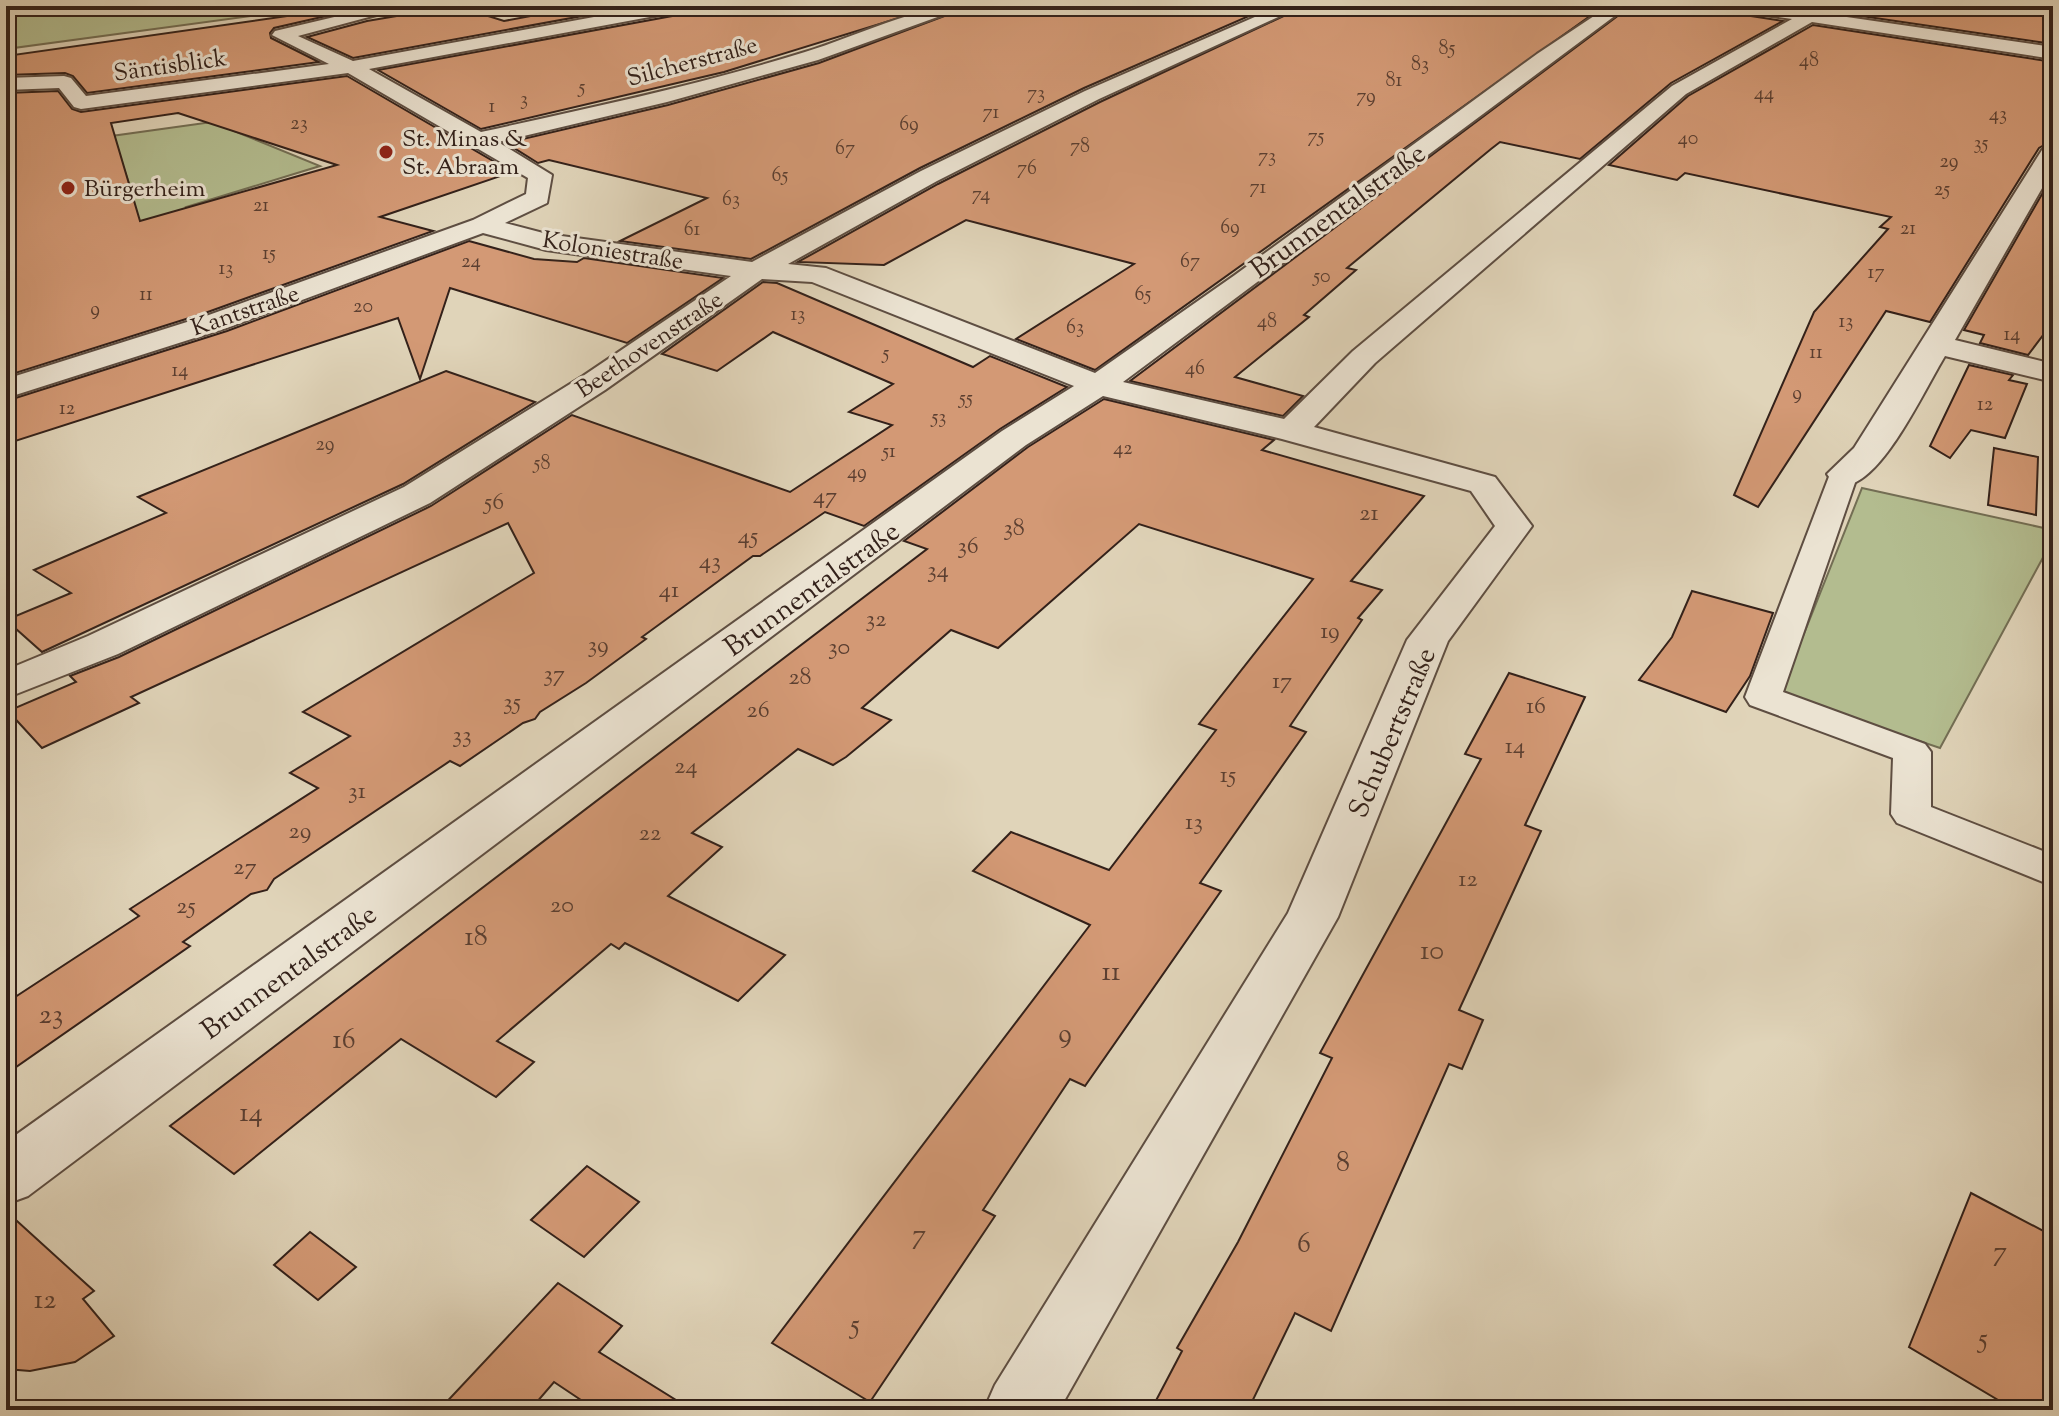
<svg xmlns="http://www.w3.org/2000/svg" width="2059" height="1416" viewBox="0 0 2059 1416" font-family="'Sorts Mill Goudy',serif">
  <rect width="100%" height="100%" fill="#e0d4b9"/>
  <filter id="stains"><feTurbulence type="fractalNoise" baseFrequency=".0025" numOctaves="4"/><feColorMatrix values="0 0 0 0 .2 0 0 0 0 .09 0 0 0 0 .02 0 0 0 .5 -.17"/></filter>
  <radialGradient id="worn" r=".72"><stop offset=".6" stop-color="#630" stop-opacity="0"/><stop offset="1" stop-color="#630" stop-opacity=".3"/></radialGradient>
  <g fill="#b3bc8f" stroke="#736e54" stroke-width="2">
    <polygon points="6,6 231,6 251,16 6,49"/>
    <polygon points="212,122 320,166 186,207 204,232 6,278 131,189 124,169 83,140"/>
    <polygon points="1862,488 2053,530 2053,539 1940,748 1780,694"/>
  </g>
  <g fill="#d39975" stroke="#33211a" stroke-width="2" fill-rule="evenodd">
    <polygon points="456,6 504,21 558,11 559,6 637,6 353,58 307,37 367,21"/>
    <polygon points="693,6 938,6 724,72 481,129 378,70 683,14"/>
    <polygon points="971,6 1272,6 1084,88 920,168 751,259 620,241 707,198 549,160 538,163 506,143 668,105 819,63"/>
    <polygon points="1305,6 1604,6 1095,370 1016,339 1134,264 966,220 884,265 798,262 938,184 1100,102"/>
    <polygon points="1631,6 1727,6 1738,14 1783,21 1671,83 1580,159 1500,142 1491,149 1347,268 1356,270 1304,315 1309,317 1235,377 1303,396 1283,416 1130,381"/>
    <polygon points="1793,6 2053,6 2053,44"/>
    <polygon points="343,8 348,11 274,28 270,33 271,38 319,62 87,93 73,76 65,73 6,75 6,56"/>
    <polygon points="1813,25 2053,62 2053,86 2047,94 2053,95 2053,140 2039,148 1930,322 1886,311 1758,507 1734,495 1814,312 1888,229 1880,227 1891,217 1685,173 1677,180 1609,165 1688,96"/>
    <path d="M347 76 512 172 380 217 433 231 205 313 6 376V93L58 91 72 109 81 112ZM178 113 337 165 140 221 111 123Z"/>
    <polygon points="2053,175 2053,322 2028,355 1980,343 1984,335 1964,330"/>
    <polygon points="469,241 534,259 577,262 584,258 723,278 627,343 450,288 420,379 398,318 6,444 6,401 227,331"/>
    <polygon points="763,282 777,283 973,367 990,356 1067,387 1000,429 864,526 825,512 760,556 753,556 642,637 646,639 586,683 540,712 535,719 523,723 460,766 450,761 274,879 267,890 251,894 183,942 190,946 6,1074 6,1003 139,916 130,909 318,788 290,773 350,736 303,712 534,573 508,523 131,697 139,703 42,748 8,711 76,682 70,676 119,657 431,506 572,415 790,492 892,425 849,412 893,384 773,332 717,371 662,354"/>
    <polygon points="1969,365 2013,375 2009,380 2027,384 2005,438 1971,430 1950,458 1930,446"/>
    <polygon points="446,371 535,402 403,484 42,652 6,620 71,593 34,570 166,513 138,497"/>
    <polygon points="1104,399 1274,440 1262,450 1424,496 1351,581 1382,590 1358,618 1362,620 1290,726 1306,732 1200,883 1221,891 1085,1086 1070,1079 983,1210 995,1216 870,1402 772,1343 1090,925 973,871 1011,832 1109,870 1216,730 1199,724 1313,579 1139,524 998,648 951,630 862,708 891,720 846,757 833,765 798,749 692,833 722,847 668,896 785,955 738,1001 625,943 619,949 611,944 497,1041 534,1062 496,1097 401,1039 234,1174 170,1126 927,549 904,541 1028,447"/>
    <polygon points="1994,448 2038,457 2036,515 1988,505"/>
    <polygon points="1692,591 1773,613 1750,676 1726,712 1639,680 1672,637"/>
    <polygon points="1509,673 1585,697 1525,825 1541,831 1459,1010 1483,1020 1462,1069 1449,1064 1331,1331 1295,1313 1248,1410 1151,1410 1182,1351 1177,1348 1238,1242 1332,1058 1320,1053 1481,759 1465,754"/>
    <polygon points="587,1166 639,1202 584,1257 531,1220"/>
    <polygon points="1971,1193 2053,1236 2053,1410 2015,1410 1909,1347"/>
    <polygon points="6,1211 94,1291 83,1299 114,1336 75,1362 30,1371 6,1369"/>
    <polygon points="310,1232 356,1267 318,1300 274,1265"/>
    <polygon points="558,1283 622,1326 599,1352 692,1410 596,1410 554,1382 530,1410 439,1410"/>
  </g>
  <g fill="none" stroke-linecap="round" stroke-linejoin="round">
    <g stroke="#5e4e42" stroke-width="4">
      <polygon id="service" points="1844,465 1854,468 1858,474 1783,692 1925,744 1931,752 1931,807 2053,855 2053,886 1897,823 1891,814 1893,758 1750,705 1745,697 1830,474 1834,468"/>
    </g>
    <g stroke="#5e4e42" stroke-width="4">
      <g id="minor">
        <path d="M381 6H410L298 36 353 61 654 6H690L682 11 369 69 481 132C590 108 699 85 805 52 858 36 914 6 968 6L818 60 667 102 498 142 552 175 547 203 505 223 547 234 752 262 921 171 1085 91 1280 6H1302L1099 99 937 181 788 264 826 268 1095 373 1235 275 1537 54 1609 6H1628L1123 382 1284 419 1353 351 1672 86 1792 19 1738 11 1730 6H1772L2053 47V59L1812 22 1686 94 1375 363 1314 427 1495 477 1532 526 1448 641 1338 917 1059 1410H984L995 1385 1288 913 1407 640 1495 526 1471 491 1282 439 1103 396 1026 445 28 1196 6 1204V1142L1002 431 1074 386 812 282 762 279 605 390 430 503 118 654 6 698V670L88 636 404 487 583 376 731 276 546 250 483 233 226 328 6 398V379L206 316 473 220 526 194 528 178 348 73 81 109 74 107 59 88 6 90V78L64 76 71 78 86 96 329 64 272 35 275 31Z"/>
        <path d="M2053 143V169L1955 340 2053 364V382L1945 356C1925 389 1890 465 1856 482 1847 486 1840 484 1832 481L1827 474 1854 448 2042 150Z"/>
      </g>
    </g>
    <use href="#service" fill="#ebe3d2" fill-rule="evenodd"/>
    <use href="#minor" fill="#ebe3d2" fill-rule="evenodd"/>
  </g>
  <g fill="#8f2418" stroke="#ebe3d2" stroke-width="3">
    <circle cx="386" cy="152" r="8"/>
    <circle cx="68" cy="188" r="8"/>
  </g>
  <g text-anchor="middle" stroke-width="6" stroke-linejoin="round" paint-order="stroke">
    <g font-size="20" fill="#5b3f31">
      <text x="1447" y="54">85</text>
      <text x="1809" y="66">48</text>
      <text x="1420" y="70">83</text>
      <text x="1394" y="86">81</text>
      <text x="582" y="93">5</text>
      <text x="1036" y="99">73</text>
      <text x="1764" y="99">44</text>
      <text x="1366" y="102">79</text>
      <text x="524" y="105">3</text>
      <text x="492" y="112">1</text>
      <text x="991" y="118">71</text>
      <text x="1998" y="120">43</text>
      <text x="299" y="129">23</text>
      <text x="909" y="130">69</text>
      <text x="1316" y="142">75</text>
      <text x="1688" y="144">40</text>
      <text x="1981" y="149">35</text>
      <text x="1080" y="152">78</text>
      <text x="845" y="154">67</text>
      <text x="1267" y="162">73</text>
      <text x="1949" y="167">29</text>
      <text x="1027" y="174">76</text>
      <text x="780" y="181">65</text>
      <text x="1258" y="193">71</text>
      <text x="1942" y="195">25</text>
      <text x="981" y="200">74</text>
      <text x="731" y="205">63</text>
      <text x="261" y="211">21</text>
      <text x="1230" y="233">69</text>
      <text x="1908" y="234">21</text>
      <text x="692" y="235">61</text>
      <text x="269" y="259">15</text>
      <text x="471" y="267">24</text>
      <text x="1190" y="267">67</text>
      <text x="226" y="274">13</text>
      <text x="1876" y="278">17</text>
      <text x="1322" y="282">50</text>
      <text x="146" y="300">11</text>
      <text x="1143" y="300">65</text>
      <text x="363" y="312">20</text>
      <text x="95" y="315">9</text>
      <text x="798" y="320">13</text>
      <text x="1267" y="327">48</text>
      <text x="1846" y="327">13</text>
      <text x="1075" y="333">63</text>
      <text x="2012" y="340">14</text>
      <text x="1816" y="358">11</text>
      <text x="886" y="359">5</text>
      <text x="1195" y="374">46</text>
      <text x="180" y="376">14</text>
      <text x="1797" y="399">9</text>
      <text x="966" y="404">55</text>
      <text x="1985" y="410">12</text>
      <text x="67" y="414">12</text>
      <text x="939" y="423">53</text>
      <text x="325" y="450">29</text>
      <text x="1123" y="454">42</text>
      <text x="889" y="457">51</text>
      <text x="542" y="469">58</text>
      <text x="857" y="478">49</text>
    </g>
    <g font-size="24" fill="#33211a" stroke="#ebe3d2">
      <text transform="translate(692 61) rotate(-15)" y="8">Silcherstraße</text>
      <text transform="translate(170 65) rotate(-8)" y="8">Säntisblick</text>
      <text transform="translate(613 250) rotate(9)" y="8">Koloniestraße</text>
      <text transform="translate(245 310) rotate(-19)" y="8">Kantstraße</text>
      <text transform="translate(649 344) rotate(-34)" y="8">Beethovenstraße</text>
    </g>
    <g font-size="24" fill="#33211a" stroke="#ebe3d2" text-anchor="start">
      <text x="402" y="146">St. Minas &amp;<tspan x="402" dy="28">St. Abraam</tspan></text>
      <text x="84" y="196">Bürgerheim</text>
    </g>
    <g font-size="24" fill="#5b3f31">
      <text x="825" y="503">47</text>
      <text x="494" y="509">56</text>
      <text x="1369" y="520">21</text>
      <text x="1014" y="535">38</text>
      <text x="748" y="543">45</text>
      <text x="968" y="553">36</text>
      <text x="710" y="568">43</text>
      <text x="938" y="577">34</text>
      <text x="669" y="597">41</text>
      <text x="876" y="626">32</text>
      <text x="1330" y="638">19</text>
      <text x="598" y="652">39</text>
      <text x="839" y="654">30</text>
      <text x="554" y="681">37</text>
      <text x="800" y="684">28</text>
      <text x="1282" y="688">17</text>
      <text x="512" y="709">35</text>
      <text x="1536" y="713">16</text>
      <text x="758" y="717">26</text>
      <text x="462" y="742">33</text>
      <text x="1515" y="753">14</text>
      <text x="686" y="773">24</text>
      <text x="1228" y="782">15</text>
      <text x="357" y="798">31</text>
      <text x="1194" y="829">13</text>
      <text x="300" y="838">29</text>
      <text x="650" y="840">22</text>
      <text x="245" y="874">27</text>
      <text x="1468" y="886">12</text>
      <text x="562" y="912">20</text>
      <text x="186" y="913">25</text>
    </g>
    <g font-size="28" fill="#33211a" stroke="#ebe3d2">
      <text transform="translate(1337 210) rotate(-36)" y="10">Brunnentalstraße</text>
      <text transform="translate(811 588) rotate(-36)" y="10">Brunnentalstraße</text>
      <text transform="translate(1391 732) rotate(-67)" y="10">Schubertstraße</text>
      <text transform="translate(288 971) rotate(-36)" y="10">Brunnentalstraße</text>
    </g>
    <g font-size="28" fill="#5b3f31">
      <text x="476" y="945">18</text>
      <text x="1432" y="959">10</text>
      <text x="1111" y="980">11</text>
      <text x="51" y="1023">23</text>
      <text x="1065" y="1042">9</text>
      <text x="344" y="1048">16</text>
      <text x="251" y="1121">14</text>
      <text x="1343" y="1171">8</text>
      <text x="919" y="1243">7</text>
      <text x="1304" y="1252">6</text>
      <text x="2000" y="1260">7</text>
      <text x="45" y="1308">12</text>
      <text x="855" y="1333">5</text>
      <text x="1983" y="1347">5</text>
    </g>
  </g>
  <rect width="2059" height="1416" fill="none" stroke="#e0d4b9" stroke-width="32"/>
  <rect x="8" y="8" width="2043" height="1400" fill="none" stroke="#33211a" stroke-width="4"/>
  <rect x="16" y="16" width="2027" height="1384" fill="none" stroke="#33211a" stroke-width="2"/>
  <rect width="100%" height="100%" filter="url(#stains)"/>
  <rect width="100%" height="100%" fill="url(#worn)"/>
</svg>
